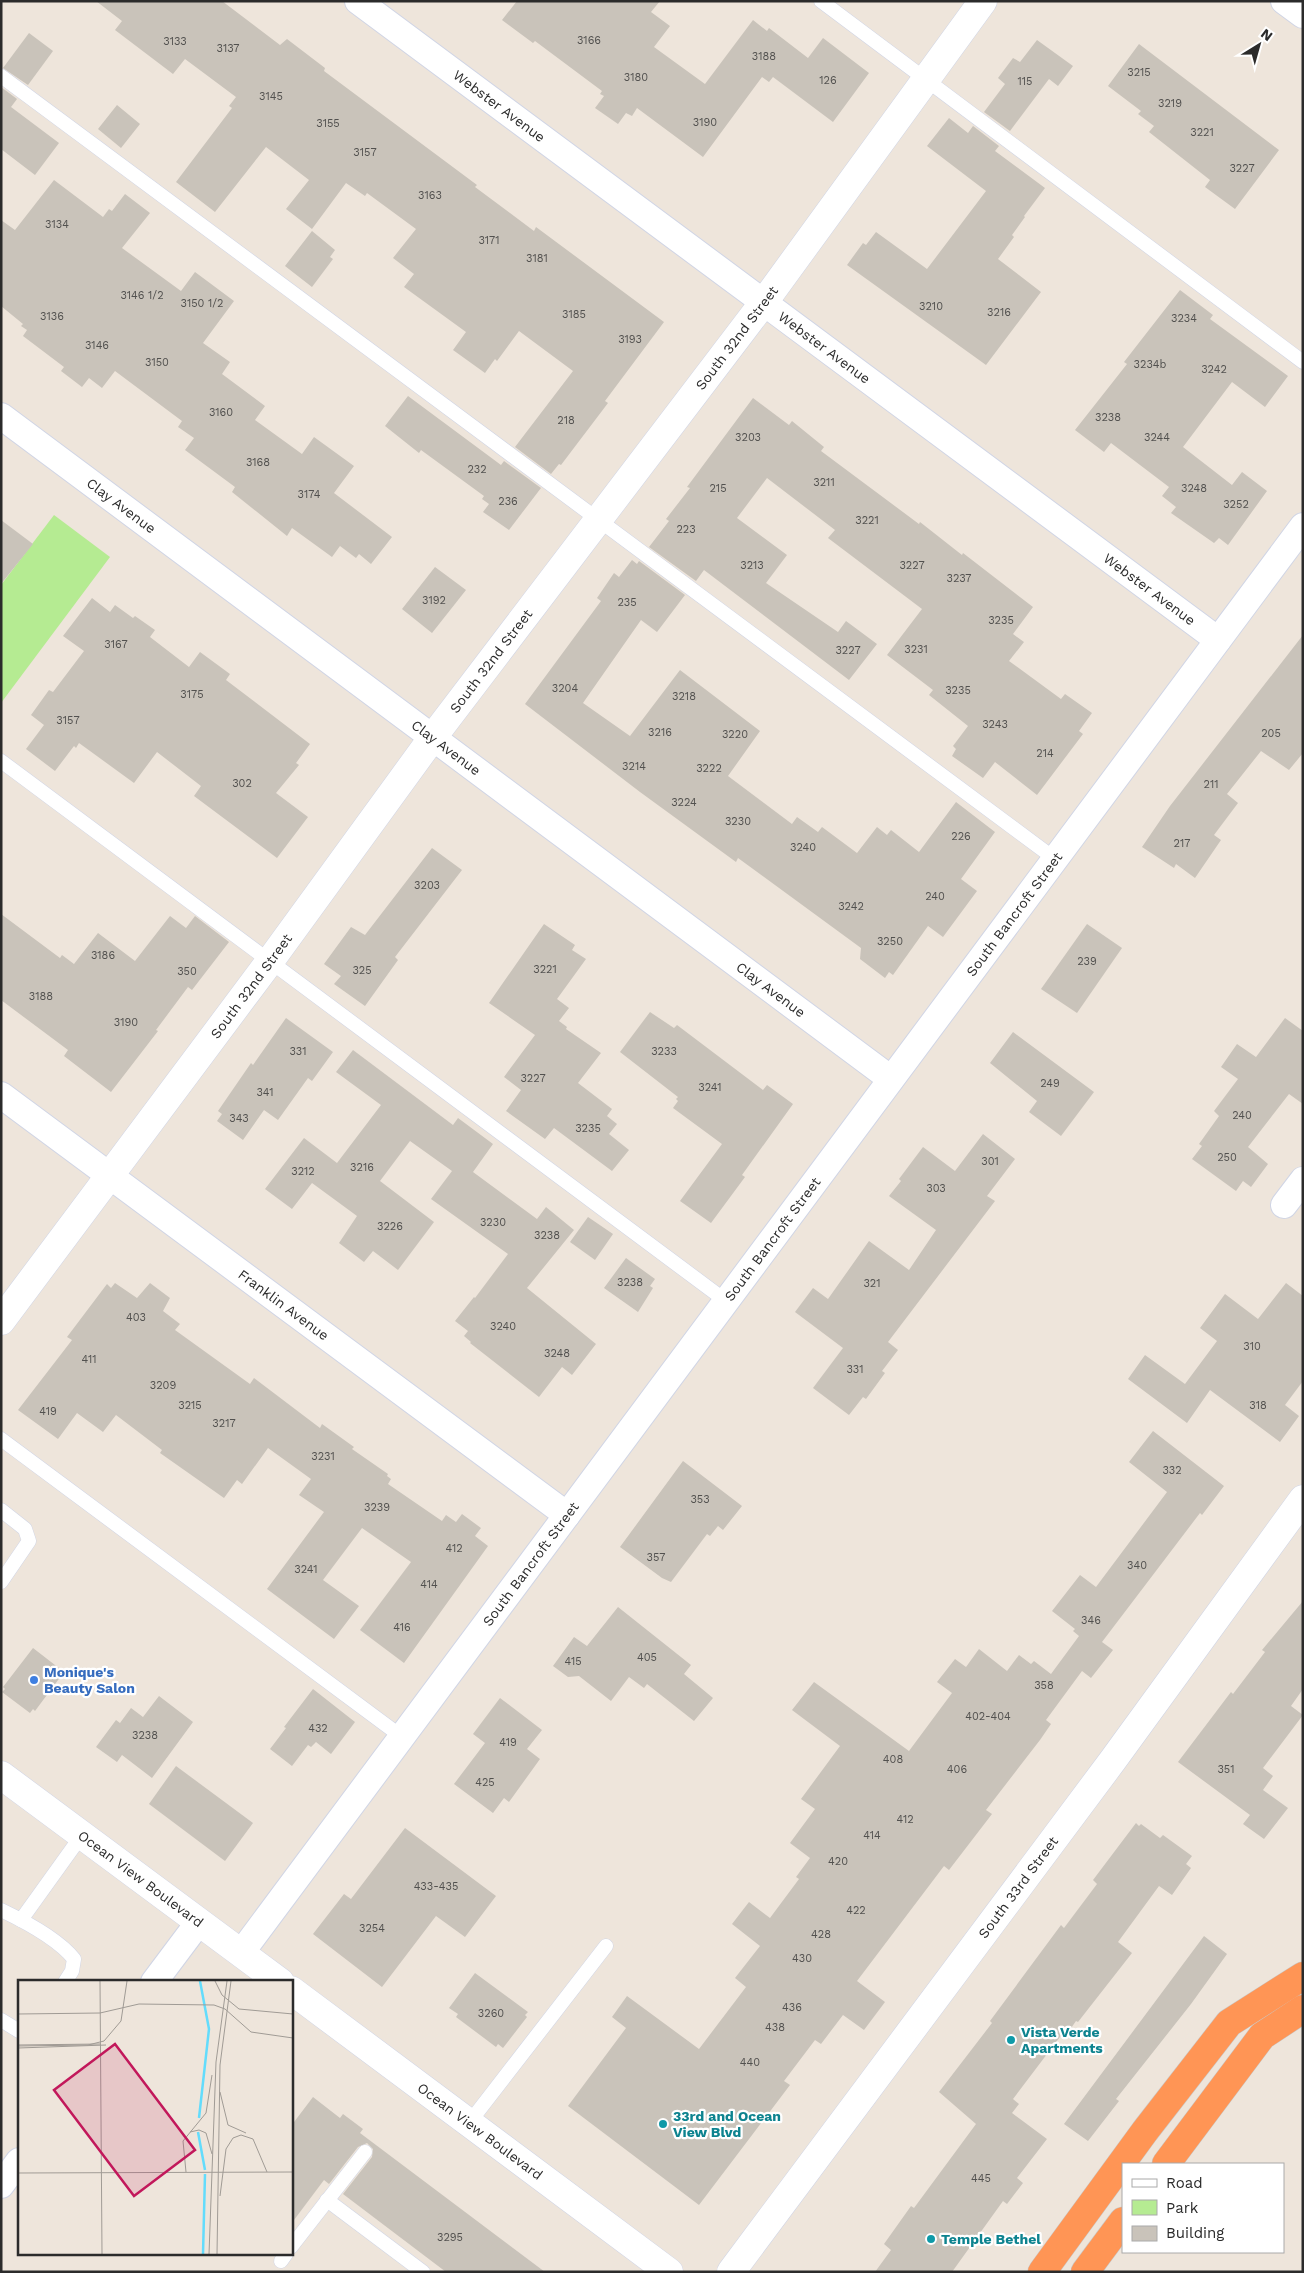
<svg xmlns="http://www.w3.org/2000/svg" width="1304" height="2273" viewBox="0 0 1304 2273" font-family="'Work Sans',sans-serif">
  <rect width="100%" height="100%" fill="#eee5db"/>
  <polygon fill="#b5eb92" points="54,515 110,557 1,703 1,585"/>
  <g fill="#c9c3ba">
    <polygon points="96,1 222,1 280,45 287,39 325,68 324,71 477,185 475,187 534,231 536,227 664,322 605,401 608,403 561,465 559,464 551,474 515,447 573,371 519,331 497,361 495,359 485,373 453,350 466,332 404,287 414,274 393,258 416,229 367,193 365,196 346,183 312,229 286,209 309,180 266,147 215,212 176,182 232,108 229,106 236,97 185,59 173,74 115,30 122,21"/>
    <polygon points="517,1 660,1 651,12 670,26 654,47 705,84 753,20 767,31 769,28 808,58 823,38 869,73 833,122 773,77 769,82 762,77 703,157 637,108 632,116 626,113 618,124 595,108 604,96 600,94 602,91 535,41 533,43 502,20"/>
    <polygon points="29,33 53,51 28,85 3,68"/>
    <polygon points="1037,40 1073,66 1058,86 1049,79 1010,131 984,112 1005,84 998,78 1013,58 1020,62"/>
    <polygon points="1139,44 1279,150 1235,209 1205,187 1210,180 1149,132 1154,126 1138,114 1141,111 1108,86"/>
    <polygon points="1,87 17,99 11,107 59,143 35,175 1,149"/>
    <polygon points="117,105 140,124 121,148 98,129"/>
    <polygon points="949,118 968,133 973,126 999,146 995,151 1045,188 1024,216 1025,217 1012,235 1014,237 998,259 1041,292 986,365 847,265 863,243 866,245 876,232 927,269 986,191 927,146"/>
    <polygon points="54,180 103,217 109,209 112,211 125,194 150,213 122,248 181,291 195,272 234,301 203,343 230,362 222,374 265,406 255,420 302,454 314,437 354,466 334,493 392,537 371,564 359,554 356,558 340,546 332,557 292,528 287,536 232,492 235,487 185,450 194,438 178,427 182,421 115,371 102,388 89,378 82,387 61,371 64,367 23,336 27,330 21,326 23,324 1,306 1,220 15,230"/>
    <polygon points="312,231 335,250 330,257 333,259 312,287 285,266"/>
    <polygon points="1180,290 1213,315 1210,319 1288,376 1265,407 1232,382 1183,447 1232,485 1242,472 1267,491 1228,545 1219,538 1214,543 1171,513 1176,507 1162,496 1169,487 1111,443 1104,452 1075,430 1127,364 1124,362"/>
    <polygon points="408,396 501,465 504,461 541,488 509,530 483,512 489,504 482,499 484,496 421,450 419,453 385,426"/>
    <polygon points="753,398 789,425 792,421 824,447 821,451 919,524 920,522 962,555 963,553 1033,607 1013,634 1024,642 1009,661 1061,699 1065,694 1092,713 1079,731 1083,734 1037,795 995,762 983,778 952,756 956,749 953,746 968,726 929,695 933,690 887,655 922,609 828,538 835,530 767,478 737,518 787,555 766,583 838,632 846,621 877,644 849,680 704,570 696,581 649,547 669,521 666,519 690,488 687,487"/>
    <polygon points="1,520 33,544 1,584"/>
    <polygon points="632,560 637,564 639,561 685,595 657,632 641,620 583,703 630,736 680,670 760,731 728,776 792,824 797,817 818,832 822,827 857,853 877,827 887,835 891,830 919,852 956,802 995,832 961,879 977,891 943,937 928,926 893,975 889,972 885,978 860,959 861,948 738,858 736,862 640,792 525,704 601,601 597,598 614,573 619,577"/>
    <polygon points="435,567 466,590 432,633 402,609"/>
    <polygon points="92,598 110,612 115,605 133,618 135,616 155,630 150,637 189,667 200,652 230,674 226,680 310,744 296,763 299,765 276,793 308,817 277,858 194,796 201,786 157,752 134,783 79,743 76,748 74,746 55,771 26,749 44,725 31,715 49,690 53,692 84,651 63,636"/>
    <polygon points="1303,635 1303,753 1289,770 1261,751 1227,794 1238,803 1214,835 1221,840 1195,878 1176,864 1174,868 1142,847 1170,806"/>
    <polygon points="432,848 462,870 395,957 398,960 365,1006 334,984 341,976 324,964 351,927 365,935"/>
    <polygon points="1,914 60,958 62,955 74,964 98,933 135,961 170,916 186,928 195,916 229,942 192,990 188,987 156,1030 158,1031 111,1092 64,1056 68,1050 1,1000"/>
    <polygon points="544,924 575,945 572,950 586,959 557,999 569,1008 559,1021 567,1027 566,1029 601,1053 578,1083 612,1109 607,1116 617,1124 609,1134 629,1150 612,1171 554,1128 545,1139 506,1111 521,1090 504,1077 535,1035 489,1003"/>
    <polygon points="1087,924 1122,948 1077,1013 1041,989"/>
    <polygon points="650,1012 674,1028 677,1025 763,1090 767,1085 793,1104 742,1175 745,1177 711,1223 680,1201 722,1144 673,1108 678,1101 676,1099 678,1097 620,1052"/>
    <polygon points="286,1018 333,1052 312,1081 308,1078 278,1120 264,1110 243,1140 217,1121 222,1114 218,1111 251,1063 253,1065"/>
    <polygon points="1285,1018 1303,1031 1303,1104 1289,1094 1248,1147 1268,1164 1251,1187 1243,1181 1236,1191 1192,1159 1202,1146 1199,1144 1219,1116 1214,1111 1238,1079 1221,1067 1237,1044 1256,1057"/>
    <polygon points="1013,1032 1094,1092 1061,1136 1029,1112 1037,1101 990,1063"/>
    <polygon points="353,1050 453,1125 458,1118 493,1144 473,1172 537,1219 546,1207 574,1230 527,1288 596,1344 572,1375 562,1367 539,1397 470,1343 471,1342 464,1336 468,1331 455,1321 474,1297 475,1298 508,1254 431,1199 452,1171 410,1141 380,1181 434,1222 398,1270 373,1251 364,1262 339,1243 357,1216 312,1183 292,1209 265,1189 304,1138 337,1163 381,1105 336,1072"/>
    <polygon points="983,1134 1015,1159 987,1196 995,1201 888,1342 898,1350 882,1371 885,1373 866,1399 863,1397 849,1415 813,1388 843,1348 795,1312 813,1288 828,1299 869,1241 909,1270 936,1230 889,1196 901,1181 899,1179 923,1147 955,1171"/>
    <polygon points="588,1217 613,1234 595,1260 570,1242"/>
    <polygon points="626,1258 655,1279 650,1286 653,1288 638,1312 604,1288"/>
    <polygon points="115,1283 137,1298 150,1283 170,1298 163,1311 180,1324 175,1330 250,1384 254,1378 320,1428 322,1424 354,1447 352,1449 388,1474 387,1476 391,1479 388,1484 442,1521 446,1515 456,1522 462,1514 481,1528 475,1536 488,1546 404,1663 360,1630 411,1562 362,1528 323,1580 359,1606 334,1639 267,1589 324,1512 299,1495 311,1479 268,1448 242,1484 237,1480 224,1498 160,1453 162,1450 116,1415 103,1432 77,1413 58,1439 18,1410 72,1340 67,1337 107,1284 111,1288"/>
    <polygon points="1286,1283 1303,1296 1303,1381 1285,1405 1299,1416 1280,1442 1210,1390 1187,1423 1128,1379 1145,1355 1185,1384 1217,1341 1200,1328 1225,1294 1258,1319"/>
    <polygon points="1153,1431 1224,1486 1202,1515 1200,1513 1102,1642 1113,1650 1091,1678 1082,1671 1046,1720 1051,1724 1040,1740 986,1810 992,1814 949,1870 944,1866 857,1981 885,2002 864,2030 843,2015 821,2044 815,2040 784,2081 790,2085 699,2205 568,2106 626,2028 612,2017 627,1996 699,2049 746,1987 735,1978 760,1946 732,1924 749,1902 770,1918 799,1879 796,1877 810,1858 790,1843 815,1809 801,1799 840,1746 792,1710 814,1682 909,1751 952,1693 937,1682 955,1659 966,1667 979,1649 1007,1671 1019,1655 1031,1664 1034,1661 1051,1674 1079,1636 1073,1631 1075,1629 1052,1611 1080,1575 1096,1587 1167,1492 1129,1462"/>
    <polygon points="683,1461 742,1506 723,1530 718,1526 710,1536 707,1534 671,1582 662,1578 620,1547"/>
    <polygon points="1303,1601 1303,1689 1291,1706 1303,1715 1263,1768 1273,1776 1263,1790 1288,1808 1264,1839 1243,1824 1250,1815 1178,1762 1231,1692 1233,1694 1265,1652 1262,1650"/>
    <polygon points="618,1607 691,1665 684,1674 713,1698 694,1721 647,1684 644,1688 629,1677 611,1701 579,1676 568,1677 553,1666 574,1637 587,1646"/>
    <polygon points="33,1648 64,1672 35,1711 33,1709 30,1713 2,1692 5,1689 3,1687"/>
    <polygon points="313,1689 355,1722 331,1754 316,1742 311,1747 308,1745 292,1766 270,1749 286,1728 284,1727"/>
    <polygon points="159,1696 193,1722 152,1778 122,1755 117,1762 96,1747 116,1720 120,1723 131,1708 143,1717"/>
    <polygon points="500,1698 542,1730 527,1749 540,1759 509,1802 504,1798 493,1813 454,1784 485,1743 473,1734"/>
    <polygon points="176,1766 253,1823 225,1861 149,1804"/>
    <polygon points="1136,1823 1139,1826 1141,1824 1160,1838 1163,1835 1192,1856 1186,1864 1191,1868 1172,1895 1159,1886 1118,1942 1132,1953 1078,2022 1076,2021 1069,2031 1066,2029 1013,2099 1019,2104 1012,2113 1047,2139 1017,2178 1023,2183 1007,2204 1003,2201 952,2272 875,2272 891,2250 884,2244 911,2206 914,2208 976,2124 939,2092 992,2023 990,2021 1061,1925 1064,1928 1097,1884 1093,1880"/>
    <polygon points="405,1828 496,1896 465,1937 436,1916 382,1987 313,1934 344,1894 351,1899"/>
    <polygon points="1204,1936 1227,1954 1191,2004 1116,2099 1119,2101 1088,2141 1064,2124"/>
    <polygon points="475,1973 528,2012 525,2015 527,2017 503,2048 498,2044 496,2047 456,2017 458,2014 449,2008"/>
    <polygon points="313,2097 340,2118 343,2114 363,2129 360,2133 545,2272 446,2272 343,2194 372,2157 373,2149 367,2143 358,2147 329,2184 324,2180 291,2224 291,2126"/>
  </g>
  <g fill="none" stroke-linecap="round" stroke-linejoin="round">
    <g stroke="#d0d5e5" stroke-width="15">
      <g id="service">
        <polyline points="821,1 1303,362"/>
        <polyline points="1,76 1055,859"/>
        <polyline points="1,761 726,1301"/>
        <polyline points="1,1439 402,1737"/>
        <polyline points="1,1510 25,1529 29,1541 1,1582"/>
        <path d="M1 1910C24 1921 59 1940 74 1959L72 1971 65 1982"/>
        <polyline points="21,1920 82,1835"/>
        <polyline points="1,2020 19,2031"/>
        <polyline points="469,2123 606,1946"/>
        <polyline points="327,2200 423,2272"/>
        <polyline points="291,2247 365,2152"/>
        <polyline points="281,2261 286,2254"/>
      </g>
    </g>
    <g stroke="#d0d5e5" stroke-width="28">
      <g id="minor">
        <path id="s1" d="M358 1 1218 640"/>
        <polyline points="1284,1 1303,15"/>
        <path id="s2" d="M1 416 891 1079"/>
        <path id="s3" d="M1 1095 567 1515"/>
        <polyline points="1284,1205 1303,1180"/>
        <path id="s4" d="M241 1953 1303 526"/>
        <polyline points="154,1982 199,1922"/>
        <polyline points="1,2185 19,2161"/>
      </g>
    </g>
    <g stroke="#d0d5e5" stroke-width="29">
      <g id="tertiary">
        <path id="s5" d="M731 2272 1113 1760 1303 1499"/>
      </g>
    </g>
    <g stroke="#d0d5e5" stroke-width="29">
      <g id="secondary">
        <path id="s6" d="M1 1321 270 961 433 737 764 302 983 1"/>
        <path id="s7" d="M1 1775 280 1982"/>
        <path id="s8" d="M291 1990 669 2272"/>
      </g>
    </g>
    <g stroke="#c8c8c8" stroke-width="29">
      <g id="motorway">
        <polyline points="1166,2164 1262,2036 1303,2009"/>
        <polyline points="1042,2272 1145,2131 1229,2023 1303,1976"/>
        <polyline points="1085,2272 1123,2221"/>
      </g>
    </g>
    <use href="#service" stroke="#fff" stroke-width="14"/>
    <use href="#minor" stroke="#fff" stroke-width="26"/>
    <use href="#tertiary" stroke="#fff" stroke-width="28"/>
    <use href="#secondary" stroke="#fff" stroke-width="28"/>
    <use href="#motorway" stroke="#ff9555" stroke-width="28"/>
  </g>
  <circle fill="#3f7fe0" stroke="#fff" stroke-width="2" cx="34" cy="1680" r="5"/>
  <g fill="#0f9aa8" stroke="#fff" stroke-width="2">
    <circle cx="1011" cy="2040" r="5"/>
    <circle cx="663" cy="2124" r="5"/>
    <circle cx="931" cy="2239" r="5"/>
  </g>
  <g text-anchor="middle" stroke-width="4.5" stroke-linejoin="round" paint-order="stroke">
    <g font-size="11" fill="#52514f">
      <text x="589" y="44">3166</text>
      <text x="175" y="45">3133</text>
      <text x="228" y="52">3137</text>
      <text x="764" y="60">3188</text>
      <text x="1139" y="76">3215</text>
      <text x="636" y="81">3180</text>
      <text x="828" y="84">126</text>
      <text x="1025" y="85">115</text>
      <text x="271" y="100">3145</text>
      <text x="1170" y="107">3219</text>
      <text x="705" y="126">3190</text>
      <text x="328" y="127">3155</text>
      <text x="1202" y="136">3221</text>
      <text x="365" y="156">3157</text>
      <text x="1242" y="172">3227</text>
      <text x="430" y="199">3163</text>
      <text x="57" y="228">3134</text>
      <text x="489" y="244">3171</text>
      <text x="537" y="262">3181</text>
      <text x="142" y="299">3146 1/2</text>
      <text x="202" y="307">3150 1/2</text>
      <text x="931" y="310">3210</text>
      <text x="999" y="316">3216</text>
      <text x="574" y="318">3185</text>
      <text x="52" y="320">3136</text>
      <text x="1184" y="322">3234</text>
      <text x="630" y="343">3193</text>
      <text x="97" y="349">3146</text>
      <text x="157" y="366">3150</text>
      <text x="1150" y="368">3234b</text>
      <text x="1214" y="373">3242</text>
      <text x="221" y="416">3160</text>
      <text x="1108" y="421">3238</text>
      <text x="566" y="424">218</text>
      <text x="748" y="441">3203</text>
      <text x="1157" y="441">3244</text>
      <text x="258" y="466">3168</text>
      <text x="477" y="473">232</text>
      <text x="824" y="486">3211</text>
      <text x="718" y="492">215</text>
      <text x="1194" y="492">3248</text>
      <text x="309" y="498">3174</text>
      <text x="508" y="505">236</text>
      <text x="1236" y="508">3252</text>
      <text x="867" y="524">3221</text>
      <text x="686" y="533">223</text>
      <text x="752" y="569">3213</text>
      <text x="912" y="569">3227</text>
      <text x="959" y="582">3237</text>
      <text x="434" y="604">3192</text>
      <text x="627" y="606">235</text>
      <text x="1001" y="624">3235</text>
      <text x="116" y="648">3167</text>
      <text x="916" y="653">3231</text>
      <text x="848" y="654">3227</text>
      <text x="565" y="692">3204</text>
      <text x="958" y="694">3235</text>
      <text x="192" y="698">3175</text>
      <text x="684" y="700">3218</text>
      <text x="68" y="724">3157</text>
      <text x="995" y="728">3243</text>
      <text x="660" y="736">3216</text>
      <text x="1271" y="737">205</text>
      <text x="735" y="738">3220</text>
      <text x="1045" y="757">214</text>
      <text x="634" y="770">3214</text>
      <text x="709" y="772">3222</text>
      <text x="242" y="787">302</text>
      <text x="1211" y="788">211</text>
      <text x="684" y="806">3224</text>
      <text x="738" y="825">3230</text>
      <text x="961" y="840">226</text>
      <text x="1182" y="847">217</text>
      <text x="803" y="851">3240</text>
      <text x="427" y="889">3203</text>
      <text x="935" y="900">240</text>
      <text x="851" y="910">3242</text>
      <text x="890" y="945">3250</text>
      <text x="103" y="959">3186</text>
      <text x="1087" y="965">239</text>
      <text x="545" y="973">3221</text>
      <text x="362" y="974">325</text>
      <text x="187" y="975">350</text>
      <text x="41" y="1000">3188</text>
      <text x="126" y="1026">3190</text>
      <text x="298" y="1055">331</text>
      <text x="664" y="1055">3233</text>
      <text x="533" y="1082">3227</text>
      <text x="1050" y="1087">249</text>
      <text x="710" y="1091">3241</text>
      <text x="265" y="1096">341</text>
      <text x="1242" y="1119">240</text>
      <text x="239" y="1122">343</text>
      <text x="588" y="1132">3235</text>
      <text x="1227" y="1161">250</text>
      <text x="990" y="1165">301</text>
      <text x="362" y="1171">3216</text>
      <text x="303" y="1175">3212</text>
      <text x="936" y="1192">303</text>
      <text x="493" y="1226">3230</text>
      <text x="390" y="1230">3226</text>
      <text x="547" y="1239">3238</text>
      <text x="630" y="1286">3238</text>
      <text x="872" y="1287">321</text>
      <text x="136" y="1321">403</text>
      <text x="503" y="1330">3240</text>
      <text x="1252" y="1350">310</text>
      <text x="557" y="1357">3248</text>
      <text x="89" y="1363">411</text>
      <text x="855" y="1373">331</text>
      <text x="163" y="1389">3209</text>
      <text x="190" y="1409">3215</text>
      <text x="1258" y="1409">318</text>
      <text x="48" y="1415">419</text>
      <text x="224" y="1427">3217</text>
      <text x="323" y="1460">3231</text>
      <text x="1172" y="1474">332</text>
      <text x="700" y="1503">353</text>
      <text x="377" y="1511">3239</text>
      <text x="454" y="1552">412</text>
      <text x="656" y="1561">357</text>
      <text x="1137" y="1569">340</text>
      <text x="306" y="1573">3241</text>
      <text x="429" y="1588">414</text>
      <text x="1091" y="1624">346</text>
      <text x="402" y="1631">416</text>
      <text x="647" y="1661">405</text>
      <text x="573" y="1665">415</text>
      <text x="1044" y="1689">358</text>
      <text x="988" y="1720">402-404</text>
      <text x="318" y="1732">432</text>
      <text x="145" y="1739">3238</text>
      <text x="508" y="1746">419</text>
      <text x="893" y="1763">408</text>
      <text x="957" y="1773">406</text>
      <text x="1226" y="1773">351</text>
      <text x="485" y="1786">425</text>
      <text x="905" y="1823">412</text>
      <text x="872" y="1839">414</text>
      <text x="838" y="1865">420</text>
      <text x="436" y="1890">433-435</text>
      <text x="856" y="1914">422</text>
      <text x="372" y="1932">3254</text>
      <text x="821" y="1938">428</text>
      <text x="802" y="1962">430</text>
      <text x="792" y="2011">436</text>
      <text x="491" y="2017">3260</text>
      <text x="775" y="2031">438</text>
      <text x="750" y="2066">440</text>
      <text x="981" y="2182">445</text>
      <text x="450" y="2241">3295</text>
    </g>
    <g font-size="14" fill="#2b2b2b" stroke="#fff">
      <text dy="5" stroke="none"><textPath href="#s1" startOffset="176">Webster Avenue</textPath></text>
      <text dy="5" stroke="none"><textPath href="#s6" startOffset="1228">South 32nd Street</textPath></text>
      <text dy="5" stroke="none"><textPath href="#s1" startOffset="581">Webster Avenue</textPath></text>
      <text dy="5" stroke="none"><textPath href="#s2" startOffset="150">Clay Avenue</textPath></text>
      <text dy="5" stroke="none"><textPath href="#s1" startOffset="986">Webster Avenue</textPath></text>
      <text dy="5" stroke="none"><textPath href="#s6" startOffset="822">South 32nd Street</textPath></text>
      <text dy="5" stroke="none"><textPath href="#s2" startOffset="555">Clay Avenue</textPath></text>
      <text dy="5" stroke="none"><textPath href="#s4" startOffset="1295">South Bancroft Street</textPath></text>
      <text dy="5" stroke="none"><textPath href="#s6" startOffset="418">South 32nd Street</textPath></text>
      <text dy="5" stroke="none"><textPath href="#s2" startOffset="960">Clay Avenue</textPath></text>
      <text dy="5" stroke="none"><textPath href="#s4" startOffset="890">South Bancroft Street</textPath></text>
      <text dy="5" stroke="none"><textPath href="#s3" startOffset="352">Franklin Avenue</textPath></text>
      <text dy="5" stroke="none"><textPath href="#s4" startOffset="485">South Bancroft Street</textPath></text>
      <text dy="5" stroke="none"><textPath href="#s7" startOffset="174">Ocean View Boulevard</textPath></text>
      <text dy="5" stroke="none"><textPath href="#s5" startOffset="480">South 33rd Street</textPath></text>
      <text dy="5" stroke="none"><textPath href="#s8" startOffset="236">Ocean View Boulevard</textPath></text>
    </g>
    <g font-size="14" font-weight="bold" fill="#366cbe" stroke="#fff" text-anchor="start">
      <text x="44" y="1677">Monique's<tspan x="44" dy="16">Beauty Salon</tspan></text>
    </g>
    <g font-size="14" font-weight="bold" fill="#0d838f" stroke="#fff" text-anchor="start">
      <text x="1021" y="2037">Vista Verde<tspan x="1021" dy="16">Apartments</tspan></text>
      <text x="673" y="2121">33rd and Ocean<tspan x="673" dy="16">View Blvd</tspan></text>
      <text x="941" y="2244">Temple Bethel</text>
    </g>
  </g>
  <g transform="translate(18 1980)">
    <rect width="275" height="275" fill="#eee5db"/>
    <path fill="none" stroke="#63dcfc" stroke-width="2.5" d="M181 138 191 49 182 1M180 152 187 190M185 274 187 194"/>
    <path fill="none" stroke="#a09b95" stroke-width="1" d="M82 1 84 274M197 1 204 15 221 29 275 34M0 34 82 33 121 24 196 25 207 29 233 52 275 58M0 65 82 64M0 66 70 65 86 61 103 41 109 1M0 68 88 65M202 112 210 145 228 153M172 152 181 150 188 153 194 174M168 192 165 161 188 133 194 95M0 193 275 192M202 216 208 169 215 158 223 155 235 159 249 192M191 274 198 82 209 1M199 274 202 85 213 1"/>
    <path fill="#c2185b" fill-opacity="0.15" stroke="#c2185b" stroke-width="2.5" d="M97 64 177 170 116 216 36 110Z"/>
    <rect width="275" height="275" fill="none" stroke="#2b2b2b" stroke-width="2.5"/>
  </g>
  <rect width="1304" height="2273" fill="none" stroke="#2b2b2b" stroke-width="5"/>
  <rect x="1122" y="2163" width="162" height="90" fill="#ffffff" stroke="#aaaaaa"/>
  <rect x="1132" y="2179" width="25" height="8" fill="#ffffff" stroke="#aaaaaa"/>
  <text x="1166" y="2188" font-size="15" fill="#2b2b2b">Road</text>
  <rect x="1132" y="2200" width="25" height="15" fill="#b5eb92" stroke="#aaaaaa"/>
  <text x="1166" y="2213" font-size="15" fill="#2b2b2b">Park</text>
  <rect x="1132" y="2226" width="25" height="15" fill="#c9c3ba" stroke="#aaaaaa"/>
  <text x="1166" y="2238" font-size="15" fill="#2b2b2b">Building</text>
  <g transform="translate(1259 45) rotate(37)" stroke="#ffffff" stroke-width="4" paint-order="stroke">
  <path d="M0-4L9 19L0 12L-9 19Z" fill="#2b2b2b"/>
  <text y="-8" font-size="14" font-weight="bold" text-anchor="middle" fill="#2b2b2b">N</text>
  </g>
</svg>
